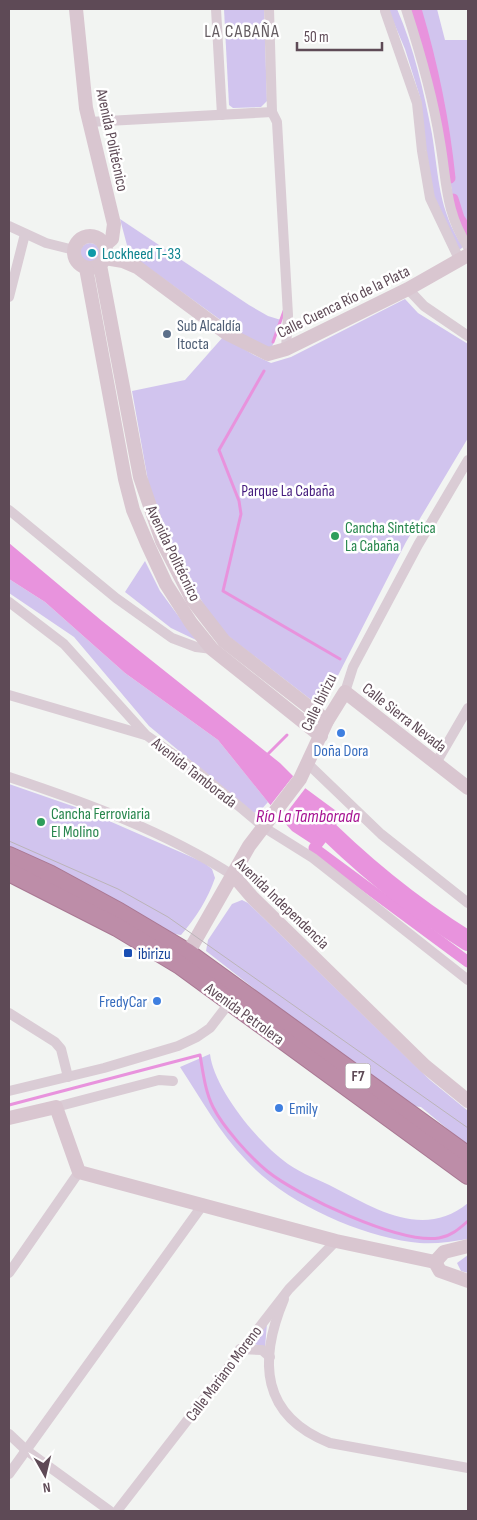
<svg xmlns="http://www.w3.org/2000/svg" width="477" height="1520" viewBox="0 0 477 1520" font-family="'Sofia Sans Condensed',sans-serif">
  <rect width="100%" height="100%" fill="#f2f4f2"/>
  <g fill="#d1c4ee">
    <polygon points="224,9 264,9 267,101 261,107 233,108 229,105"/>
    <path d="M388 9H397C414 48 424 92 432 134 439 177 438 209 463 247L458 251 434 197 429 179 420 97 405 49Z"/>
    <polygon points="410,9 437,9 445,40 468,40 468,240 455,212 444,141 425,52"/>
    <polygon points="120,219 249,305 268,316 281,320 272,347 264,347 251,342 135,258 128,249"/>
    <circle cx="90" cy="253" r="10"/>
    <polygon points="405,299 418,313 468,344 468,438 406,542 325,701 314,702 223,632 209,614 185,571 161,523 148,481 132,391 185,380 223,337 254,355 271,363 291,357"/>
    <polygon points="145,561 160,591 196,640 171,628 125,592"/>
    <polygon points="9,579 45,602 125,673 218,740 268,802 260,811 254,813 149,726 74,637 9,593"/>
    <path d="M9 784 84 810 203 862 212 869 215 878C208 899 195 919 181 935L174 934 107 895 9 850Z"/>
    <polygon points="242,900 248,903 430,1080 468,1111 468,1146 421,1107 413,1106 280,1015 279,1008 206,951 208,940 232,904"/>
    <path d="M210 1054C214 1089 259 1144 288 1164 302 1174 320 1180 335 1188 377 1210 425 1239 468 1203V1239C449 1242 431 1245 411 1242 356 1234 284 1202 246 1160 219 1132 201 1099 180 1067Z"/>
    <polygon points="468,1255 468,1273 461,1271 457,1263"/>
    <polygon points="267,1323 265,1348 252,1343"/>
  </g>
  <polygon fill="#e893dd" points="9,543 102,621 280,763 305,788 343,816 318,848 292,831 284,822 218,740 125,673 45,602 9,579"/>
  <polygon fill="#f2f4f2" points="294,775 307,786 281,820 269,807"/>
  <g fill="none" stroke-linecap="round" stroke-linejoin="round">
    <g stroke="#e893dd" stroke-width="3">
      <polyline points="273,342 284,311"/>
      <polyline points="264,371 219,450 239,501 241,514 223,591 340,659"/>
      <polyline points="266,756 287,735"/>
      <path d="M9 1105 200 1055C203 1072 205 1091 213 1107 223 1127 249 1156 267 1171 298 1196 399 1244 439 1238 451 1236 459 1229 468 1221"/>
    </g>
    <g stroke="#e893dd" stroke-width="11">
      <path d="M416 9C433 66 444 119 450 178"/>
      <polyline points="453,199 459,218 468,232"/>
      <polyline points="325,834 314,848 468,962"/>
    </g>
    <path stroke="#e893dd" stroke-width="20" d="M311 814C357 861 412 906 468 941"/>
    <g stroke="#a97893" stroke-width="20">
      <g id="highway">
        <polyline points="9,856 49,874 119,912 188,953 468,1156"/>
        <polyline points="9,872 117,927 180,965 468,1175"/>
      </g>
    </g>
    <g stroke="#daccd5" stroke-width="10">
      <polyline points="216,9 222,115"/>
      <polyline points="269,9 272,112 277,122 288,315 286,349"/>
      <path d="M406 9C420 52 433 97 440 142 447 182 445 212 468 247"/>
      <polyline points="385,11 417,103 422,151 430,198 460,261"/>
      <polyline points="89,122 272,112"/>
      <polyline points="9,226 46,243 74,250"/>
      <polyline points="408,289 424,306 468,336"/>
      <polyline points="9,297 25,234"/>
      <polyline points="9,510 116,598 172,638 196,647 212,649"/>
      <polyline points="9,602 64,644 146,735 197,771 265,828 313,858 468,980"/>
      <polyline points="345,692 353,667 418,545 468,460"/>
      <polyline points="9,695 145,735"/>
      <polyline points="307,763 381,834 468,903"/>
      <polyline points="436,763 468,708"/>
      <path d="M9 777C87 803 164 831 234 876"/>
      <polyline points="9,1013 55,1042 61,1049 68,1077"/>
      <polyline points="9,1091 104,1068 178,1046 197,1037 210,1028 230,1002"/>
      <polyline points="56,1107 159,1080 173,1081"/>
      <polyline points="9,1273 79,1172"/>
      <path d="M284 1299C258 1361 261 1416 330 1443L468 1468"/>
      <polyline points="240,1349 262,1350 270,1357"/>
      <polyline points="9,1434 26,1450 110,1511"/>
      <polyline points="9,1474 202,1206"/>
      <polyline points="117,1511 289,1289 336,1241"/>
    </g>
    <g stroke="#d9c6d0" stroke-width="14">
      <polyline points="76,9 86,108 114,224 112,239 105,245"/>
      <circle cx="90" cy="252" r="16"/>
      <polyline points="105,258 123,261 137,267 226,333 268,354 286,349 408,289 468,255"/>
      <polyline points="100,265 140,477 162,541 193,601 224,641 327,721"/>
      <polyline points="86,268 125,479 133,510 147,543 166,584 191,623 212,649 321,736"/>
      <polyline points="234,876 252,897 425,1066 468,1101"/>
      <polyline points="188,953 249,846 300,779 327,721 345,692 468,788"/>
      <polyline points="9,1118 56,1107 79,1172 336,1241 435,1262"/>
      <polyline points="435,1262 440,1271 468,1281"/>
      <polyline points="435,1262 444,1252 468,1246"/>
    </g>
    <use href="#highway" stroke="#bd8da8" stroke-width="18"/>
    <polyline stroke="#bbb4b8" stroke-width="1" points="9,841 118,889 168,917 468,1128"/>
  </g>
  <circle fill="#0f9aa8" stroke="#fff" stroke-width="2" cx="92" cy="253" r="5"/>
  <circle fill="#5c6f8a" stroke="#fff" stroke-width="2" cx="167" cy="334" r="5"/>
  <g fill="#2e9e5b" stroke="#fff" stroke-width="2">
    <circle cx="335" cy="536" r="5"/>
    <circle cx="41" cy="822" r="5"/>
  </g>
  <g fill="#3f7fe0" stroke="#fff" stroke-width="2">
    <circle cx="341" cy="733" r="5"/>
    <circle cx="157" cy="1001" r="5"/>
    <circle cx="279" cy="1108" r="5"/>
  </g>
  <rect fill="#1a4fb4" stroke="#fff" stroke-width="2" x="123" y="948" width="10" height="10" rx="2.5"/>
  <g text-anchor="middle" stroke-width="5" stroke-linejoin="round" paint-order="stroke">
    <rect fill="#fff" stroke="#8e8089" stroke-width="1" x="345.5" y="1063.5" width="25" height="25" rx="4"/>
    <g font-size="15" font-weight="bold" fill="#5e4a56">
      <text x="358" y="1081">F7</text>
    </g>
    <g font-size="16" fill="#5e4a56" stroke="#fff">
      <text transform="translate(113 140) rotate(78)" y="6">Avenida Politécnico</text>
      <text transform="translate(343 301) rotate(-26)" y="6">Calle Cuenca Río de la Plata</text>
      <text transform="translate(174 553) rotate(64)" y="6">Avenida Politécnico</text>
      <text transform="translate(318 702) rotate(-64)" y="6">Calle Ibirizu</text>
      <text transform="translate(405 717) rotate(38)" y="6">Calle Sierra Nevada</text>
      <text transform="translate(195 772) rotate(38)" y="6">Avenida Tamborada</text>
      <text transform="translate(283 903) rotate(44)" y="6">Avenida Independencia</text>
      <text transform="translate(245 1013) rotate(36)" y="6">Avenida Petrolera</text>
      <text transform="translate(223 1373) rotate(-53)" y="6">Calle Mariano Moreno</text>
    </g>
    <g font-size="16" fill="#0d838f" stroke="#fff" text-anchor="start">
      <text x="102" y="259">Lockheed T-33</text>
    </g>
    <g font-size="16" fill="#4e5e75" stroke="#fff" text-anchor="start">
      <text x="177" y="331">Sub Alcaldía<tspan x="177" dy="18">Itocta</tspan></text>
    </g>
    <g font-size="16" fill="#461d7e" stroke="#fff">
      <text x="288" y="496">Parque La Cabaña</text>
    </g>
    <g font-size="16" fill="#27864d" stroke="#fff" text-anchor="start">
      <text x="345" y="533">Cancha Sintética<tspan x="345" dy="18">La Cabaña</tspan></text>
      <text x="51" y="819">Cancha Ferroviaria<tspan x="51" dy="18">El Molino</tspan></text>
    </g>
    <g font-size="16" fill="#366cbe" stroke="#fff">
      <text x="341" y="756">Doña Dora</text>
      <text x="147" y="1007" text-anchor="end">FredyCar</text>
      <text x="289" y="1114" text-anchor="start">Emily</text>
    </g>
    <g font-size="16" fill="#164399" stroke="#fff" text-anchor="start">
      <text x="138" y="959">ibirizu</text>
    </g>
    <g font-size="18" letter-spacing="1" fill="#665e63" stroke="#fff">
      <text x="242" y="37">LA CABAÑA</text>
    </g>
    <g font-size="18" font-style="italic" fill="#a71493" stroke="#fff">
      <text x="308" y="822">Río La Tamborada</text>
    </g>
  </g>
  <rect width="477" height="1520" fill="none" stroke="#5e4a56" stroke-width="20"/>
  <g transform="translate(45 1475) rotate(172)" stroke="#ffffff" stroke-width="4" paint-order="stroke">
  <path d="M0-4L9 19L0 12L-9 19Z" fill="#5e4a56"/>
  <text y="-8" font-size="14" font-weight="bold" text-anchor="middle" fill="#5e4a56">N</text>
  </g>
  <path d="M297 42v8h85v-8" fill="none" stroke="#5e4a56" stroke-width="2.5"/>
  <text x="304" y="42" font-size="15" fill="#5e4a56" stroke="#ffffff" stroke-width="4" paint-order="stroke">50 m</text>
</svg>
